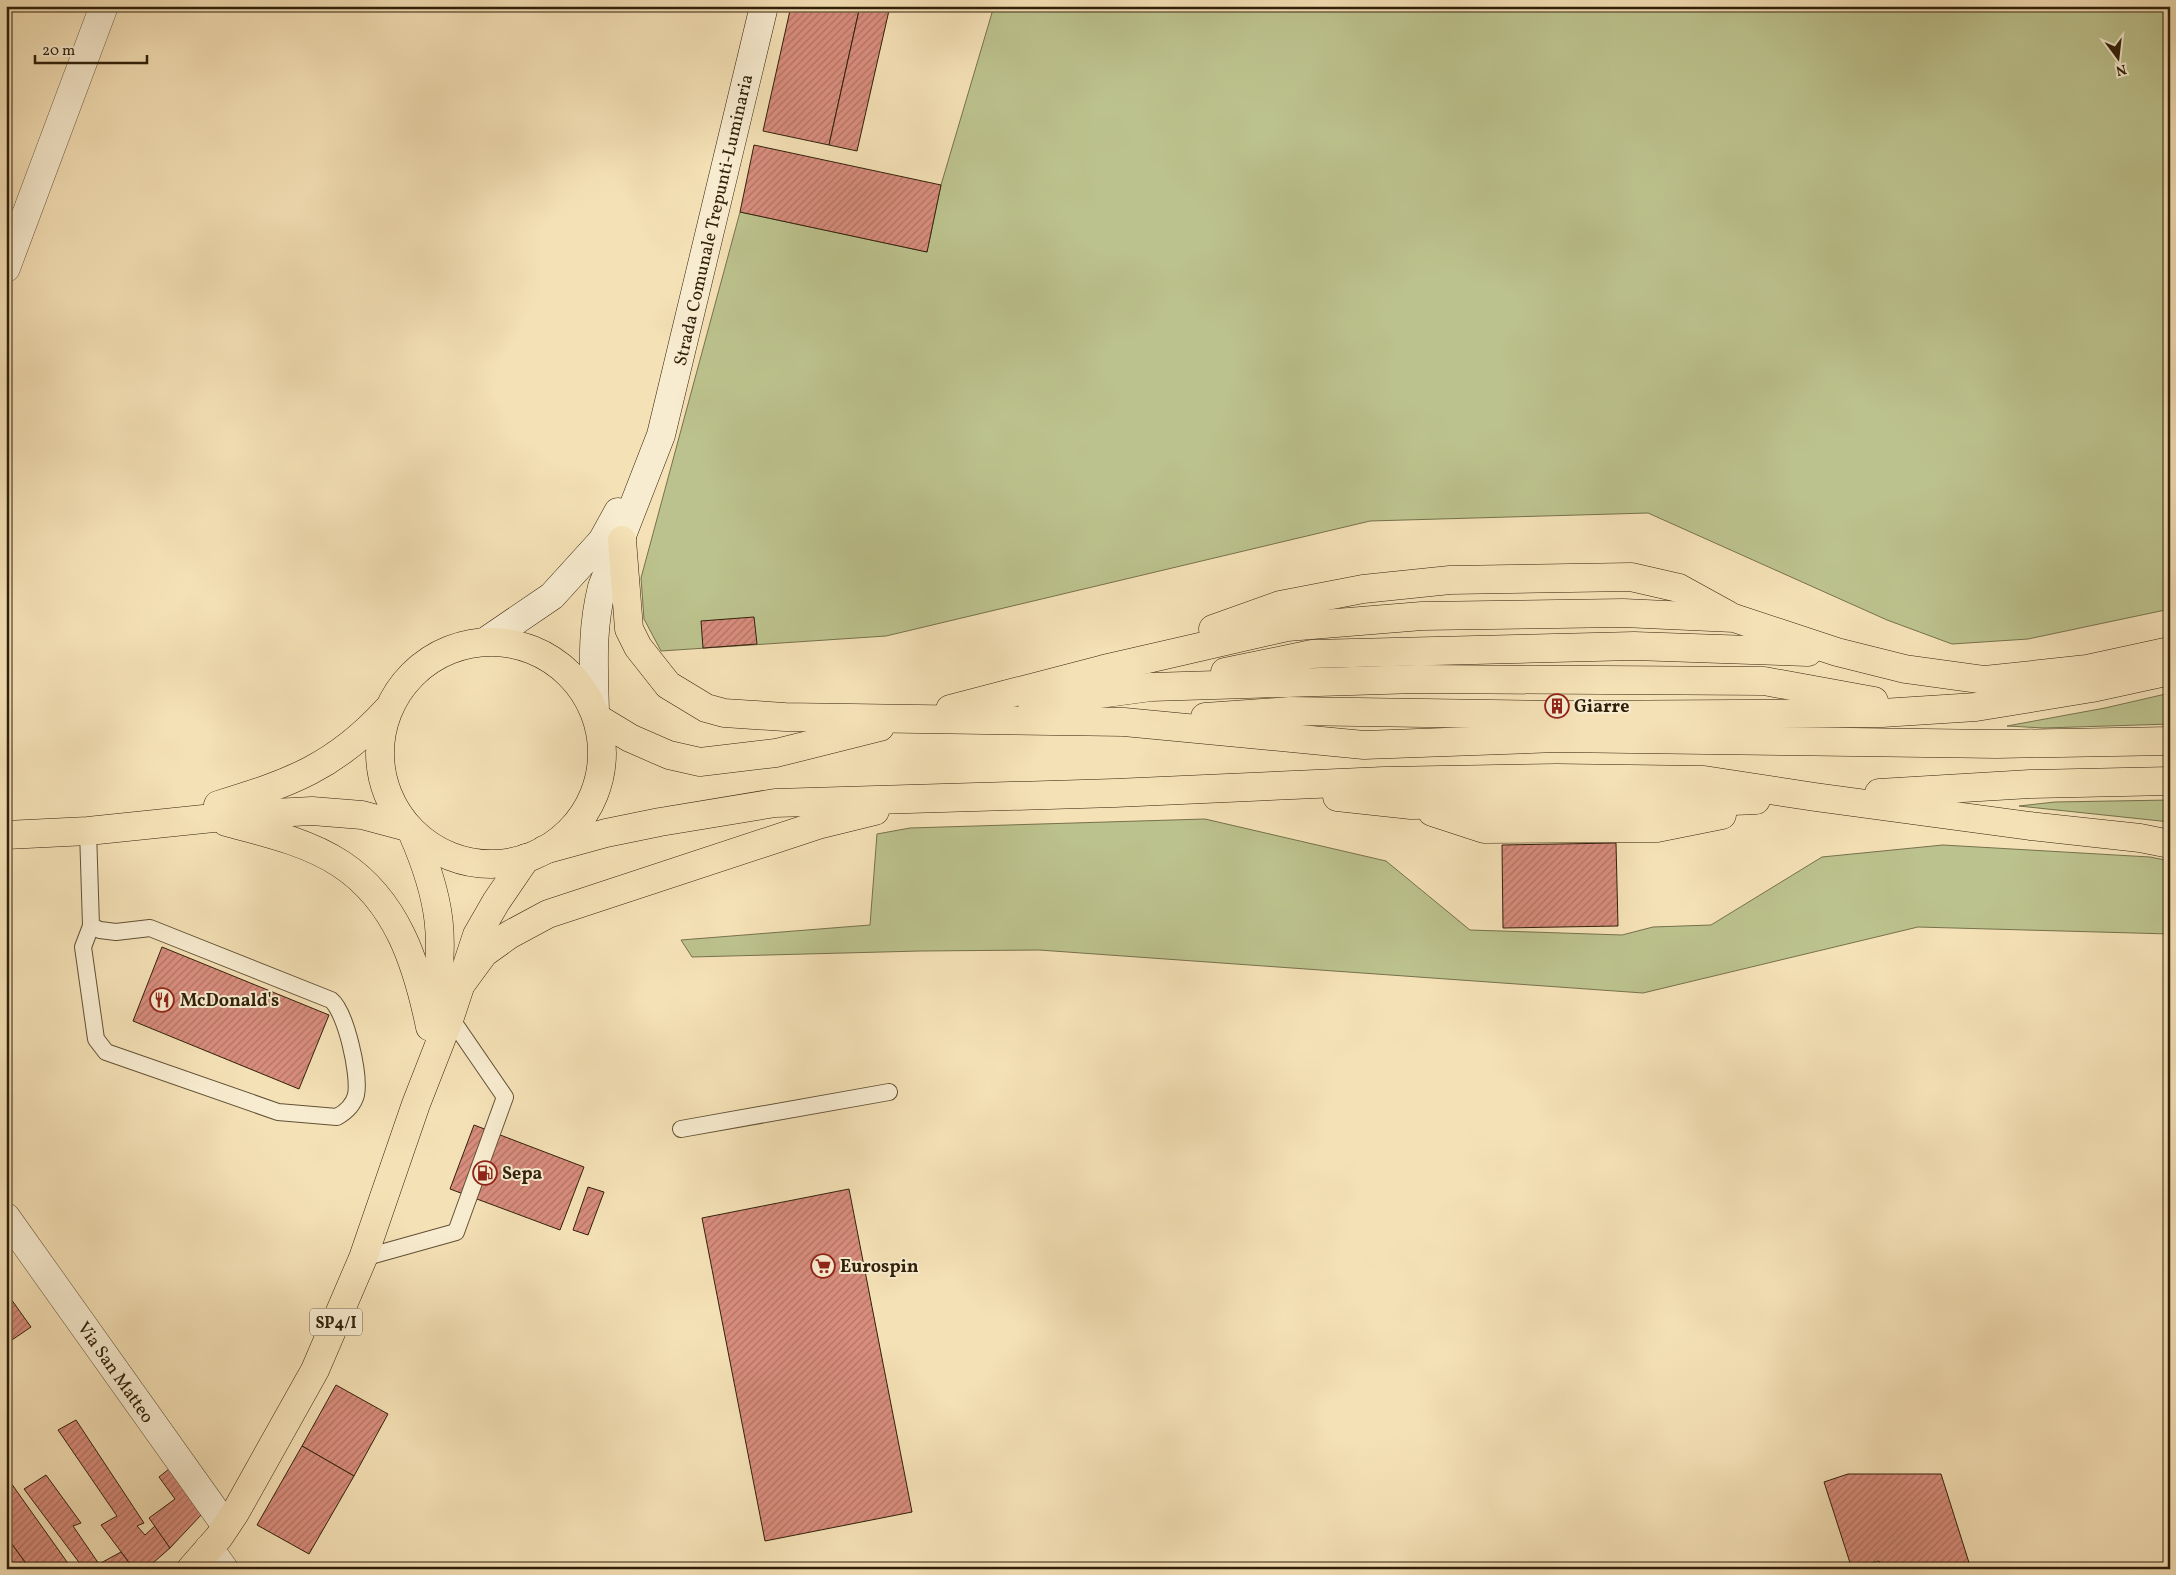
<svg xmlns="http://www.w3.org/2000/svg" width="2176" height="1575" viewBox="0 0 2176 1575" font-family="Vollkorn,serif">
  <defs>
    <pattern id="building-hatch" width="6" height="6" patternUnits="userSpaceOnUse" patternTransform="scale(1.25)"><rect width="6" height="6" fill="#d98d7d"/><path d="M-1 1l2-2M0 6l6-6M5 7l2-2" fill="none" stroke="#b07365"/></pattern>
  </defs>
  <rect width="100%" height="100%" fill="#f5e1b6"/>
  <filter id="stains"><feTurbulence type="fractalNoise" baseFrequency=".004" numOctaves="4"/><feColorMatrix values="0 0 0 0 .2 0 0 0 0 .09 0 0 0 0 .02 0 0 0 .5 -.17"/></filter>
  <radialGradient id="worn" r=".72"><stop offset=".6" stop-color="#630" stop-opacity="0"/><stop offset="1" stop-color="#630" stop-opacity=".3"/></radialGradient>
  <g fill="#bcc28d" stroke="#76714c">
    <polygon points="994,6 2170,6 2170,609 2028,639 1952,644 1887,620 1648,513 1370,521 886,636 661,651 644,619 641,578 740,212 927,252 941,185"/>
    <polygon points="2170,693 2170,724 2044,728 2007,726 2105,708"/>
    <polygon points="2170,800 2170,822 2019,806 2055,802"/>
    <polygon points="1205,819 1386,861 1470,930 1622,935 1653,927 1711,925 1822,857 1943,845 2150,857 2170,861 2170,934 1918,927 1643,993 1039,950 920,951 692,957 681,940 870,925 877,834 910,828"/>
  </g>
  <g fill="url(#building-hatch)" stroke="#30200a">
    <polygon points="791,6 860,6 829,145 763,131"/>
    <polygon points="860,6 890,6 857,151 829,145"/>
    <polygon points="754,145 941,185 927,252 740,212"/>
    <polygon points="754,617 757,644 703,648 701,621"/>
    <polygon points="1616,843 1618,926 1503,928 1502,845"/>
    <polygon points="162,947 329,1015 299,1089 133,1021"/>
    <polygon points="474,1125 584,1167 560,1230 450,1189"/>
    <polygon points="588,1187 604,1192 588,1235 573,1230"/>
    <polygon points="849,1189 912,1512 765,1541 702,1218"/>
    <polygon points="6,1292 31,1327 6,1344"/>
    <polygon points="336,1385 388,1414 354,1476 302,1446"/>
    <polygon points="76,1420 144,1523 137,1526 145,1535 155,1526 170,1548 146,1569 134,1569 101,1525 117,1516 58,1430"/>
    <polygon points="302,1446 354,1476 309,1554 257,1525"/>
    <polygon points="169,1469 202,1514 170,1548 149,1518 175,1499 159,1477"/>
    <polygon points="1848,1474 1941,1474 1971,1569 1881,1569 1879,1561 1852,1569 1824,1482"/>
    <polygon points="46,1475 81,1523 73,1526 99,1564 121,1552 134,1569 84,1569 24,1489"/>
    <polygon points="6,1476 72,1569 30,1569 6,1536"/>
    <polygon points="6,1536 30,1569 6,1569"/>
  </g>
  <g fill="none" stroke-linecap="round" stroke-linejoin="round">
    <g stroke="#615035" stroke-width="18">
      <g id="service">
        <path d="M88 831 91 926 83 947 96 1039 106 1052 278 1112 337 1117C346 1112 353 1106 356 1095 360 1075 346 1012 331 1000L150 928 116 932 100 930 91 926"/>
        <polyline points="681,1129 889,1092"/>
        <polyline points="363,1258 456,1232 505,1097 450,1017"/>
      </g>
    </g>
    <g stroke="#615035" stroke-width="29">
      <g id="minor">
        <polyline points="6,268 104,6"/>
        <polyline points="6,1217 226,1526"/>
      </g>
    </g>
    <g stroke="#615035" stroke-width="29">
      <polyline id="tertiary" points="209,1548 224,1569"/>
    </g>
    <g stroke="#30200a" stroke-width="29">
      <g id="secondary">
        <polyline points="486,641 552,596 602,541 618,512"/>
        <path d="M595 712C594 668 591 631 602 587L661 435 764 6"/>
      </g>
    </g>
    <g stroke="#30200a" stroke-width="29">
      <g id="primary">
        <circle cx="491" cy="753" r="111"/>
        <path d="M218 805C290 783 335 767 387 710"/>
        <path d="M226 822C264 832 308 842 341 864 397 901 417 964 430 1027"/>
        <path d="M412 832C442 900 446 941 433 1014"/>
        <polyline points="6,835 88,831 252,814 312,811 362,815 407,827"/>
        <polyline points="191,1569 219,1537 235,1513 315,1370 363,1258 416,1104 450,1017 477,935 496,902 526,858"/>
      </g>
    </g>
    <g stroke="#30200a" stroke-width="29">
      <g id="motorway">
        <polyline points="622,540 629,629 638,647 668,685 706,708 724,713 785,717 1124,722 1364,745 1557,738 1997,744 2170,741"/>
        <polyline points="1213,629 1280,605 1363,589 1450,580 1631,577 1679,588 1728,615"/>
        <polyline points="1225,672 1312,654 1634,646 1808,652"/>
        <polyline points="1032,703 1151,687 1417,679 1764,681 1874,701"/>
        <polyline points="950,709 1104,669 1287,627 1422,616 1623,613 1734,618 1837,652 1905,669 1985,680 2087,669 2170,651"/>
        <polyline points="1205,717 1290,711 1556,715 1882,713 1976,707 2092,688 2170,671"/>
        <polyline points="597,718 630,738 669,755 700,762 776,753 880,727"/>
        <polyline points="1879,793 2030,784 2170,781"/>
        <polyline points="1337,797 1411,805 1559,803 1665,804 1756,800"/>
        <polyline points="1432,812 1484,829 1657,828 1722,815"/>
        <polyline points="544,850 606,833 660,822 775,803 1115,793 1384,781 1557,778 1704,780 1815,797 2030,826 2140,838 2170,844"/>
        <polyline points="459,987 484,953 509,935 548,914 818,825 875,811"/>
      </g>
    </g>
    <use href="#service" stroke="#f8ecd0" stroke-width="16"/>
    <use href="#minor" stroke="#f8ecd0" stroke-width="28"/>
    <use href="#tertiary" stroke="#f8ecd0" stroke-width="28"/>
    <use href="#secondary" stroke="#f8ecd0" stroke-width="28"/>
    <use href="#primary" stroke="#f5e1b6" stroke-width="28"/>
    <use href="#motorway" stroke="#f5e1b6" stroke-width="28"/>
  </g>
  <defs>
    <g id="building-ring" transform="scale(1.25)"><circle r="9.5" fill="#f8ecd0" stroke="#8f2418" stroke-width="1.5"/><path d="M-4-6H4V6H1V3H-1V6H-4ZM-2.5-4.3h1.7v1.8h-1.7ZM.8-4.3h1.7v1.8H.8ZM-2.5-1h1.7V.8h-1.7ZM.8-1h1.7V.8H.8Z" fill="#8f2418"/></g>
    <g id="restaurant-ring" transform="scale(1.25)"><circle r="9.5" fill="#f8ecd0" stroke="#8f2418" stroke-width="1.5"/><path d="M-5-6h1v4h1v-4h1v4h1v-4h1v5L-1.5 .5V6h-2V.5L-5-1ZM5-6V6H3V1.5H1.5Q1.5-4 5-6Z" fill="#8f2418"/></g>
    <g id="fuel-ring" transform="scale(1.25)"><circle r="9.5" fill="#f8ecd0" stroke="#8f2418" stroke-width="1.5"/><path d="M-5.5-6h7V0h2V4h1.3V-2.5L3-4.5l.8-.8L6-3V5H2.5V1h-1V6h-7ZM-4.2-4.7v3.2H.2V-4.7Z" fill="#8f2418"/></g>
    <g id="supermarket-ring" transform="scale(1.25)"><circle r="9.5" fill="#f8ecd0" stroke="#8f2418" stroke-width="1.5"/><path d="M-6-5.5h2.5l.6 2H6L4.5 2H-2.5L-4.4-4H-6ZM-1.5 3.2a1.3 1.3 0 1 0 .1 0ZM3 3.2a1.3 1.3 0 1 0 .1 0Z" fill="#8f2418"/></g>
  </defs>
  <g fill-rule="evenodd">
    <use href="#building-ring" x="1557" y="706"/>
    <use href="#restaurant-ring" x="162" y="1000"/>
    <use href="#fuel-ring" x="485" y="1173"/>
    <use href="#supermarket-ring" x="823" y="1266"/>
  </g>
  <g text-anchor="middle" stroke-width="4" stroke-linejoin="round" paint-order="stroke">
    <rect fill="#f8ecd0" stroke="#6c5d45" stroke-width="1" x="310" y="1308.5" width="52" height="27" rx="4"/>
    <g font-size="16" font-weight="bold" fill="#30200a">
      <text x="336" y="1328">SP4/I</text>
    </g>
    <g font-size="18" fill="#30200a" stroke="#f8ecd0">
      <text transform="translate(713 220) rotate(-77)" y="6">Strada Comunale Trepunti-Luminaria</text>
      <text transform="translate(116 1372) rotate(55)" y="6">Via San Matteo</text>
    </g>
    <g font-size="18" font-weight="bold" fill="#30200a" stroke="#f8ecd0" text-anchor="start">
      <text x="1574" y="712">Giarre</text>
      <text x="180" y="1006">McDonald's</text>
      <text x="502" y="1179">Sepa</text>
      <text x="840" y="1272">Eurospin</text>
    </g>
  </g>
  <rect width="2176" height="1575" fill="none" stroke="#f5e1b6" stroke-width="25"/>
  <rect x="8" y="8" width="2161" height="1560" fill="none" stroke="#30200a" stroke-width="2.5"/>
  <rect x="12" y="12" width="2151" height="1550" fill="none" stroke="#30200a"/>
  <g transform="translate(2118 58) rotate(165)" stroke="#f8ecd0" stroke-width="4" paint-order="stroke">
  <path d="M0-4L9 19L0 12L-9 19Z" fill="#30200a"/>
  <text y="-8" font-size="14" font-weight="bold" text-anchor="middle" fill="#30200a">N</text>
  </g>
  <path d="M35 55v8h112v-8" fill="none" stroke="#30200a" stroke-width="2.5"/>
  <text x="42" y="55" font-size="15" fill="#30200a" stroke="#f8ecd0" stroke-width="4" paint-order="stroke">20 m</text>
  <rect width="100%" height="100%" filter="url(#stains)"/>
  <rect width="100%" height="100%" fill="url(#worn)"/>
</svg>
